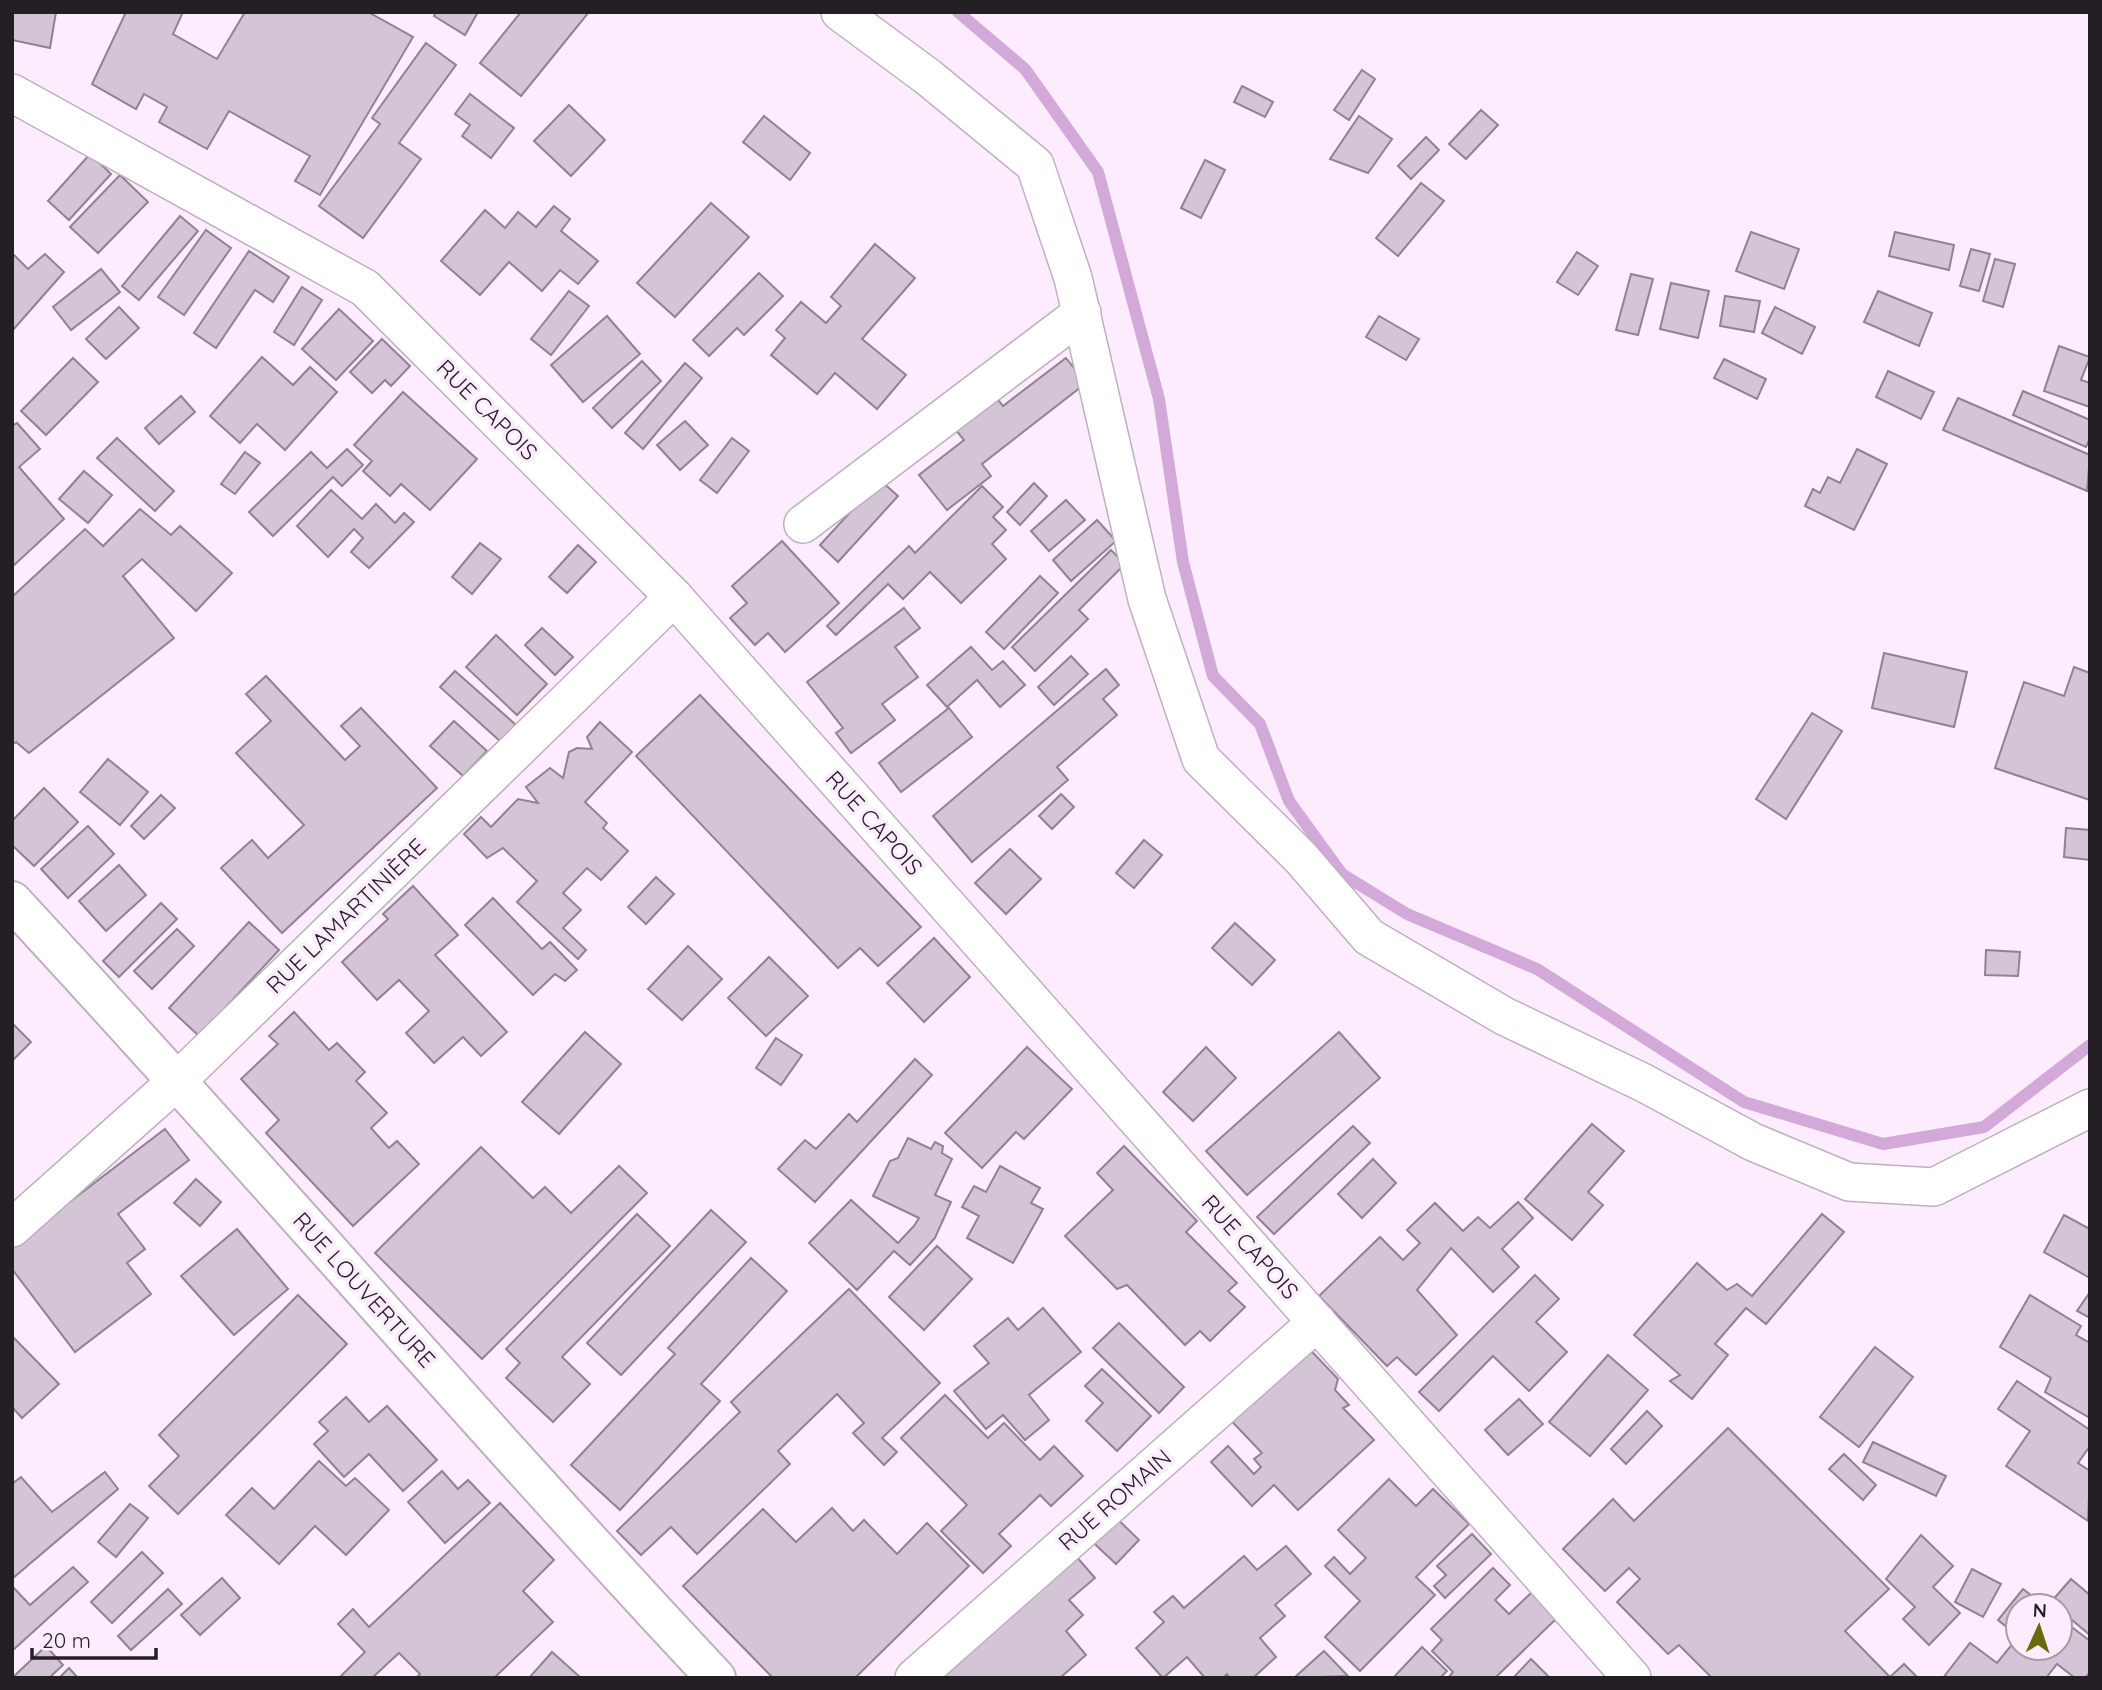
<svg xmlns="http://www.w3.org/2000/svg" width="2102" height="1690" viewBox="0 0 2102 1690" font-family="Quicksand,sans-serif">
  <rect width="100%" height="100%" fill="#fcecfe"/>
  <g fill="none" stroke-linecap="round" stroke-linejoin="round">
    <polyline stroke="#d2a9d9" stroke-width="12" points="958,12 1025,69 1098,172 1159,399 1183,562 1213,676 1260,724 1289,801 1342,874 1407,914 1537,969 1744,1102 1883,1144 1984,1127 2090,1045"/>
  </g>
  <g fill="#d4c5d6" stroke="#908292" stroke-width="2">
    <polygon points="12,12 56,12 50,48 12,40"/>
    <polygon points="126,12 183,12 173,34 217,59 245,12 368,12 413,37 320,195 295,181 310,156 229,111 207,149 159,122 167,107 144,94 136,109 92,84"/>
    <polygon points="436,12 478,12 465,35 434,16"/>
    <polygon points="521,12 589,12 521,96 480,63"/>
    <polygon points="426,43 456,65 399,143 421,159 363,238 319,206 380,124 372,118"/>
    <polygon points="1362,70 1375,79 1349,120 1334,110"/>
    <polygon points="1242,86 1273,102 1265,117 1234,102"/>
    <polygon points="470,94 514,128 491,158 462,136 470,125 455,114"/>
    <polygon points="569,105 605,140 571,176 534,141"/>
    <polygon points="1481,110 1498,125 1466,159 1449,144"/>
    <polygon points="764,116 810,153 790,180 743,142"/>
    <polygon points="1359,116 1392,139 1368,173 1330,159"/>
    <polygon points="1426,137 1439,150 1411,179 1398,166"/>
    <polygon points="90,154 111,174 69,220 48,201"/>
    <polygon points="1205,160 1225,170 1201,218 1181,208"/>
    <polygon points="120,175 148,202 98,253 70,227"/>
    <polygon points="1421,183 1444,201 1398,256 1376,238"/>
    <polygon points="711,203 749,237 675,317 637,283"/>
    <polygon points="554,206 570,219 561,231 598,261 578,284 560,270 542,291 509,262 480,295 441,261 485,210 505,228 518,212 536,227"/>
    <polygon points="180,216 198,231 139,300 122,286"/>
    <polygon points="206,230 231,248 184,315 158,297"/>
    <polygon points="1751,232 1799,249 1784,289 1736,271"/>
    <polygon points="1895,232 1954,245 1949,270 1889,256"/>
    <polygon points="875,244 915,278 862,339 906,375 877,409 835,373 817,394 771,355 785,338 776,330 801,302 826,323 841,306 831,297"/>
    <polygon points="1971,249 1990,254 1979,291 1960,286"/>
    <polygon points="249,251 289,277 273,302 255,290 216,348 194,333"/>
    <polygon points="1577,252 1598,266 1578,295 1557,282"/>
    <polygon points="12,253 28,269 45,254 64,272 12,331"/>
    <polygon points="1995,259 2015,264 2003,307 1983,301"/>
    <polygon points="101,269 120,292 71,330 53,307"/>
    <polygon points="759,273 783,296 744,335 737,328 709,356 693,340"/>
    <polygon points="1631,274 1653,279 1638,335 1616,330"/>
    <polygon points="1671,283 1709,291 1698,338 1660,329"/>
    <polygon points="302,287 322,300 294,345 274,332"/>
    <polygon points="569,291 589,306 551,355 531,339"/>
    <polygon points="1878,291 1932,313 1919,346 1864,322"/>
    <polygon points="1725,296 1760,301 1754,332 1720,326"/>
    <polygon points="119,307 139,328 106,359 86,339"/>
    <polygon points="1775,307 1815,327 1802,354 1762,333"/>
    <polygon points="339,309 373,341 336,380 302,349"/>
    <polygon points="607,316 640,354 583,402 551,365"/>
    <polygon points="1379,316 1419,339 1406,360 1366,337"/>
    <polygon points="382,339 410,366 391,386 385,380 372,393 350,372"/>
    <polygon points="2059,346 2090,357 2081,380 2090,383 2090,407 2044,391"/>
    <polygon points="262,357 293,385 310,367 337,392 285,450 257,424 240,443 210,416"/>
    <polygon points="73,358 98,382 46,435 21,411"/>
    <polygon points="1066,358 1086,383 982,464 991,476 947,510 919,475 964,440 955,429 996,397 1003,406"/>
    <polygon points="1724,359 1766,379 1757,399 1714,378"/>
    <polygon points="642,361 661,381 612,428 593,408"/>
    <polygon points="685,363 702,378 643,449 625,433"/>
    <polygon points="1888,371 1934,392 1921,419 1876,397"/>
    <polygon points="2023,391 2090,420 2090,438 2086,447 2013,415"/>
    <polygon points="403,392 477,459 430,510 401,484 390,496 363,471 372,461 354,445"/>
    <polygon points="181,396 195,412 159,444 145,428"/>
    <polygon points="1958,398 2090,455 2087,491 1943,430"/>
    <polygon points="685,421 708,445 680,470 657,445"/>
    <polygon points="17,423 40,449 19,467 64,519 12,567 12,426"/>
    <polygon points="117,438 174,491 155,511 97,458"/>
    <polygon points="732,438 749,451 717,493 700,480"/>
    <polygon points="347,449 363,465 342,486 333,477 273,536 249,512 311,452 327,468"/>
    <polygon points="1857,449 1887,464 1854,530 1805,506 1813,489 1820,493 1828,477 1840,483"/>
    <polygon points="245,452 260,463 235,494 221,484"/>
    <polygon points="84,471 112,495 88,523 59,499"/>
    <polygon points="880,480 898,496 838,562 820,545"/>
    <polygon points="1034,483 1047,496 1020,525 1007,512"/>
    <polygon points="982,486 1003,507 993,517 1006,530 992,544 1006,559 961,603 930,572 903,599 888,584 836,635 827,626 909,546 915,553"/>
    <polygon points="331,490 362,519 376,504 395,523 404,513 414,522 369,568 351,552 363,538 354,529 328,557 297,526"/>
    <polygon points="1066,500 1085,520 1049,551 1031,531"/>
    <polygon points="140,509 171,535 180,526 232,573 196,611 142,559 123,576 174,638 29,753 16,742 12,745 12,597 85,529 103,546"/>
    <polygon points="1097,520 1116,541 1071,581 1053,560"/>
    <polygon points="782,541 839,603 785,652 768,633 755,645 730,618 747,603 732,586"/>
    <polygon points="480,543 501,559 472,594 452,577"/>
    <polygon points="578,545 596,562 567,593 549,577"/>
    <polygon points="1111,550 1125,564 1079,610 1088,619 1035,671 1012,647"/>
    <polygon points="1040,576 1058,593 1004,649 986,632"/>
    <polygon points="904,608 920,628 895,647 918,677 882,704 895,720 851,753 836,733 843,728 807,682"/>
    <polygon points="542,628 573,657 555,675 525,645"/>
    <polygon points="496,635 547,684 517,715 466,667"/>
    <polygon points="971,647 992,670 1003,661 1025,685 1000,707 977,680 947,707 927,685"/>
    <polygon points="1884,653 1967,672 1954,727 1872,708"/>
    <polygon points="1071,656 1088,674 1054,705 1038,687"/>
    <polygon points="2074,667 2090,673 2090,800 1995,768 2024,682 2064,696"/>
    <polygon points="1106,669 1119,685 1103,699 1117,715 1057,767 1068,780 972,862 933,816"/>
    <polygon points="455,671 516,725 501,742 440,687"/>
    <polygon points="266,676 345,760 360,746 341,726 361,708 437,788 282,933 221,868 252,840 268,858 304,825 236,753 271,721 246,694"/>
    <polygon points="700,695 921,927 878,966 860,948 838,968 636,756"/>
    <polygon points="949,708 972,737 901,792 879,763"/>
    <polygon points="1812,713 1842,731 1786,819 1756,799"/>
    <polygon points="454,721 487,751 463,776 430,746"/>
    <polygon points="600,722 632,752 585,802 607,823 603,828 628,851 601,880 587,868 563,893 581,910 563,928 586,950 578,959 517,902 537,881 503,848 487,858 464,834 481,817 491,827 518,799 538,803 526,787 550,768 563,778 569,752 577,748 592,749 587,737"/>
    <polygon points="108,759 148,792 120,825 80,792"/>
    <polygon points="44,788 78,822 34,866 12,845 12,821"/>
    <polygon points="1061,794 1074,807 1052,829 1039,816"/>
    <polygon points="161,795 175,808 144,839 131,826"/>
    <polygon points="88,826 114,854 68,898 41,869"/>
    <polygon points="2066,828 2090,830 2090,860 2064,857"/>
    <polygon points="1144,840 1162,855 1134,888 1116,873"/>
    <polygon points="1010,849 1041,879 1006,914 975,883"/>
    <polygon points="119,865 146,895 106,931 79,901"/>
    <polygon points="656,877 674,894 646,924 628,907"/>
    <polygon points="413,886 458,935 435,955 507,1032 481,1056 463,1037 434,1063 406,1033 429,1011 399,980 377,1000 342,962 388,919 383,914"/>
    <polygon points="493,898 542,949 550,942 577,970 565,981 555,974 533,995 465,925"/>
    <polygon points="161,903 177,919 119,977 103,961"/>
    <polygon points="249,922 279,950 199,1036 169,1008"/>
    <polygon points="1235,923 1275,960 1252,985 1212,948"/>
    <polygon points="177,929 194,946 152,989 134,971"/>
    <polygon points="934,938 970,977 924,1022 887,983"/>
    <polygon points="688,946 722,979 682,1020 648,989"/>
    <polygon points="1986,950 2020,952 2018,976 1985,975"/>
    <polygon points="769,957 808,996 766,1036 728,998"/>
    <polygon points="294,1012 329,1050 337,1043 365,1072 356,1081 387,1113 371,1128 389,1148 397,1141 419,1164 353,1226 266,1133 279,1120 241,1079 278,1044 269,1036"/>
    <polygon points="12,1023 31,1042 12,1061"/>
    <polygon points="585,1032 621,1064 559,1134 522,1102"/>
    <polygon points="1339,1032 1380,1078 1247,1195 1206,1151"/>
    <polygon points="776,1038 802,1055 781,1085 756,1068"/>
    <polygon points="1027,1047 1072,1089 1024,1139 1016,1132 982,1168 945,1133"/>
    <polygon points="1206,1047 1236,1078 1193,1121 1163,1092"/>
    <polygon points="915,1059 932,1075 815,1202 778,1169 805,1140 816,1149 849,1114 857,1122"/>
    <polygon points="1592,1124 1624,1151 1588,1192 1603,1205 1572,1240 1525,1199"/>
    <polygon points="1353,1126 1370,1143 1274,1234 1257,1217"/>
    <polygon points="165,1129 189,1160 118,1214 145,1249 127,1263 151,1294 75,1352 12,1269 12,1246"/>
    <polygon points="908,1138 931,1149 935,1142 943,1146 942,1153 952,1159 935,1195 951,1202 935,1238 910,1265 894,1251 857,1290 809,1243 851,1200 898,1243 914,1226 919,1218 873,1196 890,1161 898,1158"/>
    <polygon points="1124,1146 1197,1221 1186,1232 1237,1283 1228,1291 1245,1307 1210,1341 1200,1331 1185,1345 1127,1285 1117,1289 1065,1236 1113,1190 1097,1173"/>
    <polygon points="481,1147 533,1198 545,1187 571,1213 619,1166 647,1193 482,1359 375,1253"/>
    <polygon points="1373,1159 1396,1183 1362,1218 1338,1194"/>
    <polygon points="1000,1166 1040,1188 1031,1203 1043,1209 1013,1263 967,1238 979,1216 962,1207 974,1186 986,1192"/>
    <polygon points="196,1179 221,1202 200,1226 174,1203"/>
    <polygon points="1518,1202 1533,1218 1502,1249 1519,1267 1493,1292 1451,1248 1417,1290 1457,1335 1416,1375 1397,1357 1387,1366 1319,1296 1380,1237 1403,1260 1420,1243 1407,1230 1435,1203 1463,1231 1478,1217 1490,1228"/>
    <polygon points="711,1210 746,1242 621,1375 587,1343"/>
    <polygon points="637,1214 670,1246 562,1357 590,1384 553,1422 506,1378 520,1363 506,1349"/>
    <polygon points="1822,1214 1844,1232 1766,1324 1746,1308 1715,1344 1728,1355 1692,1399 1670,1381 1680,1375 1634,1335 1697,1263 1727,1290 1737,1284 1752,1296"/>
    <polygon points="2064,1215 2090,1229 2090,1278 2044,1252"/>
    <polygon points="237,1229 288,1289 234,1335 181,1276"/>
    <polygon points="937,1246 972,1279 924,1330 889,1297"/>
    <polygon points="751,1258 787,1291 701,1384 720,1401 620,1510 571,1465 675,1354 668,1348"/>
    <polygon points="1535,1275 1559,1299 1536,1322 1567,1352 1529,1391 1493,1356 1439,1411 1419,1392"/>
    <polygon points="849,1289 940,1383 882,1438 897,1452 884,1465 853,1433 864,1423 837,1394 778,1451 790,1464 697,1554 671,1527 641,1555 617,1531 740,1412 731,1402"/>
    <polygon points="2090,1292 2090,1318 2077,1311"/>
    <polygon points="298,1295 347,1344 178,1514 149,1486 179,1456 159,1435"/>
    <polygon points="2030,1295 2081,1326 2076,1335 2090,1343 2090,1418 2045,1392 2051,1378 2000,1347"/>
    <polygon points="1043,1308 1081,1352 1029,1395 1049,1420 1025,1440 1003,1415 986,1429 954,1391 989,1363 974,1346 1008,1318 1018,1330"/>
    <polygon points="1119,1323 1184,1387 1159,1413 1093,1348"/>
    <polygon points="12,1336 59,1384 22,1418 12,1407"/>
    <polygon points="1298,1337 1338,1379 1335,1390 1349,1405 1343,1408 1374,1440 1298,1510 1274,1485 1252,1506 1211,1462 1228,1446 1254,1474 1261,1467 1254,1459 1262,1453 1220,1409"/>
    <polygon points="1875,1347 1913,1377 1859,1447 1820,1417"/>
    <polygon points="1608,1355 1648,1390 1590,1456 1549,1422"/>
    <polygon points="1102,1369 1151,1416 1117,1451 1086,1421 1103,1403 1085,1386"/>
    <polygon points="2017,1381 2090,1430 2090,1446 2078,1463 2090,1471 2088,1521 2006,1466 2030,1431 1998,1409"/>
    <polygon points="945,1395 988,1438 1004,1423 1040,1460 1054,1446 1083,1476 1051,1506 1040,1495 999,1534 1011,1546 983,1573 941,1531 967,1505 901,1438"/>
    <polygon points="346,1397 369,1422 387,1406 437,1460 403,1491 369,1454 344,1477 314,1444 328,1431 319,1422"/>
    <polygon points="1519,1399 1543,1424 1508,1455 1485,1430"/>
    <polygon points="1647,1411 1662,1426 1626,1464 1611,1449"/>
    <polygon points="1728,1428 1889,1589 1845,1631 1890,1677 1904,1664 1918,1678 1712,1678 1679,1645 1668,1654 1617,1602 1640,1579 1629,1568 1605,1591 1563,1549 1613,1499 1634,1521"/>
    <polygon points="1873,1442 1946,1476 1936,1496 1863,1462"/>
    <polygon points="1844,1454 1876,1485 1863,1500 1829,1469"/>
    <polygon points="319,1461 346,1486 355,1478 389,1510 346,1555 315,1526 279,1564 226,1515 252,1488 274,1509"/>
    <polygon points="442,1471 458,1489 468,1480 490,1503 445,1543 408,1502"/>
    <polygon points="105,1472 118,1489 13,1578 12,1484 21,1477 52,1512"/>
    <polygon points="1389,1479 1416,1506 1433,1489 1469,1524 1416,1577 1435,1595 1360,1671 1325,1637 1360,1601 1325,1566 1334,1557 1350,1574 1366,1558 1338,1530"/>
    <polygon points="500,1503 554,1560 523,1591 553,1622 494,1678 416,1678 420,1674 399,1653 372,1678 339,1678 365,1652 338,1624 353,1609 369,1627"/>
    <polygon points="130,1504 148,1518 116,1557 98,1542"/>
    <polygon points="1105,1507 1139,1540 1116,1564 1082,1532"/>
    <polygon points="832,1508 853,1531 864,1520 897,1554 927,1523 969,1566 855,1678 773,1678 683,1586 763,1509 796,1542"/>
    <polygon points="1472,1534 1491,1554 1445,1598 1434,1586 1446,1575 1437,1566"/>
    <polygon points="1921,1535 1953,1566 1933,1587 1960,1613 1929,1645 1903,1619 1915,1607 1886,1579"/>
    <polygon points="1286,1546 1311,1574 1275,1605 1285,1616 1260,1638 1276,1657 1253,1678 1230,1678 1227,1674 1223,1678 1205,1678 1187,1657 1163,1678 1136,1648 1164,1622 1154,1612 1173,1596 1184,1608 1244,1556 1257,1570"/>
    <polygon points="1069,1548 1095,1578 1069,1600 1083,1615 1066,1631 1086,1655 1060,1678 918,1678"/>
    <polygon points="142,1552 163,1573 112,1623 91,1602"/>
    <polygon points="73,1567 88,1582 12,1651 12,1586 30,1605"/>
    <polygon points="1493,1568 1510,1585 1495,1600 1509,1614 1532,1592 1557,1618 1495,1678 1448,1678 1453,1672 1432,1651 1442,1640 1431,1629"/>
    <polygon points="1972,1569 2001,1584 1983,1617 1955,1602"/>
    <polygon points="222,1578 240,1598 200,1635 181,1615"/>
    <polygon points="2071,1579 2090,1595 2090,1635 2060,1610 2060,1606 2051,1602"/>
    <polygon points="168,1589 182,1604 131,1650 118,1636"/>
    <polygon points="2023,1589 2045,1606 2018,1606 2018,1636 1998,1620"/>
    <polygon points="2060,1618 2090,1641 2090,1672 2085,1678 2075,1678 2057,1664 2046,1678 1943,1678 1970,1643 1997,1663 2018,1637 2018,1648 2060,1648"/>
    <polygon points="46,1646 63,1665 49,1678 12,1678"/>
    <polygon points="1422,1647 1447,1671 1440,1678 1393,1678"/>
    <polygon points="1324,1651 1348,1676 1294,1678"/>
    <polygon points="552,1652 580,1677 579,1678 529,1678"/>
    <polygon points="1531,1659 1550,1678 1513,1678"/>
    <polygon points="69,1668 78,1678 59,1678"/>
  </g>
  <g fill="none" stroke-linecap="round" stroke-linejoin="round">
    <g stroke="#bfb0c1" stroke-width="40">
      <g id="minor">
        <polyline points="840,12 928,77 1035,165 1073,278 1147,599 1201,759 1301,858 1369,937 1504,1016 1644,1083 1753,1142 1849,1182 1934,1187 2090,1108"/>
        <polyline points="12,93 365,288 674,597 1632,1678"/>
        <polyline points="803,524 1082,313"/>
        <polyline points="12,1228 177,1081 674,597"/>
        <polyline points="914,1678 1317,1322"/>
      </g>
    </g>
    <g stroke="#bfb0c1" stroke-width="42">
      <path id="secondary" d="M12 901C250 1157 477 1423 716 1678"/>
    </g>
    <use href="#minor" stroke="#fff" stroke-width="37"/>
    <use href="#secondary" stroke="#fff" stroke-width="38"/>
  </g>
  <g text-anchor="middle" stroke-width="7" stroke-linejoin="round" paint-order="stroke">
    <g font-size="23" fill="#241e25" stroke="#fcecfe">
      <text transform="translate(487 410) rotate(45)" y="8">RUE CAPOIS</text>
      <text transform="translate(874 823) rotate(48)" y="8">RUE CAPOIS</text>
      <text transform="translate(346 916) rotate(-44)" y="8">RUE LAMARTINIÈRE</text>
      <text transform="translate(1250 1247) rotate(48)" y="8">RUE CAPOIS</text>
      <text transform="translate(364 1290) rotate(48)" y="8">RUE LOUVERTURE</text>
      <text transform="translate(1115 1500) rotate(-41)" y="8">RUE ROMAIN</text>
    </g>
  </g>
  <rect width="2102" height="1690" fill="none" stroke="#241e25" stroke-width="28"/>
  <g transform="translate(2039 1627) rotate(3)"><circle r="33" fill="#fcecfe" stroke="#a69aa7" stroke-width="2"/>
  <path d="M0-5L12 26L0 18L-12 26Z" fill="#686b0c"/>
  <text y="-10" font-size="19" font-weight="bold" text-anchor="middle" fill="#241e25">N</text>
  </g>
  <path d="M32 1648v10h124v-10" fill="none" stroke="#241e25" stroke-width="3.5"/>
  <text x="42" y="1648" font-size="21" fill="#241e25" stroke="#fcecfe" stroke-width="5" paint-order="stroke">20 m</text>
</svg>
